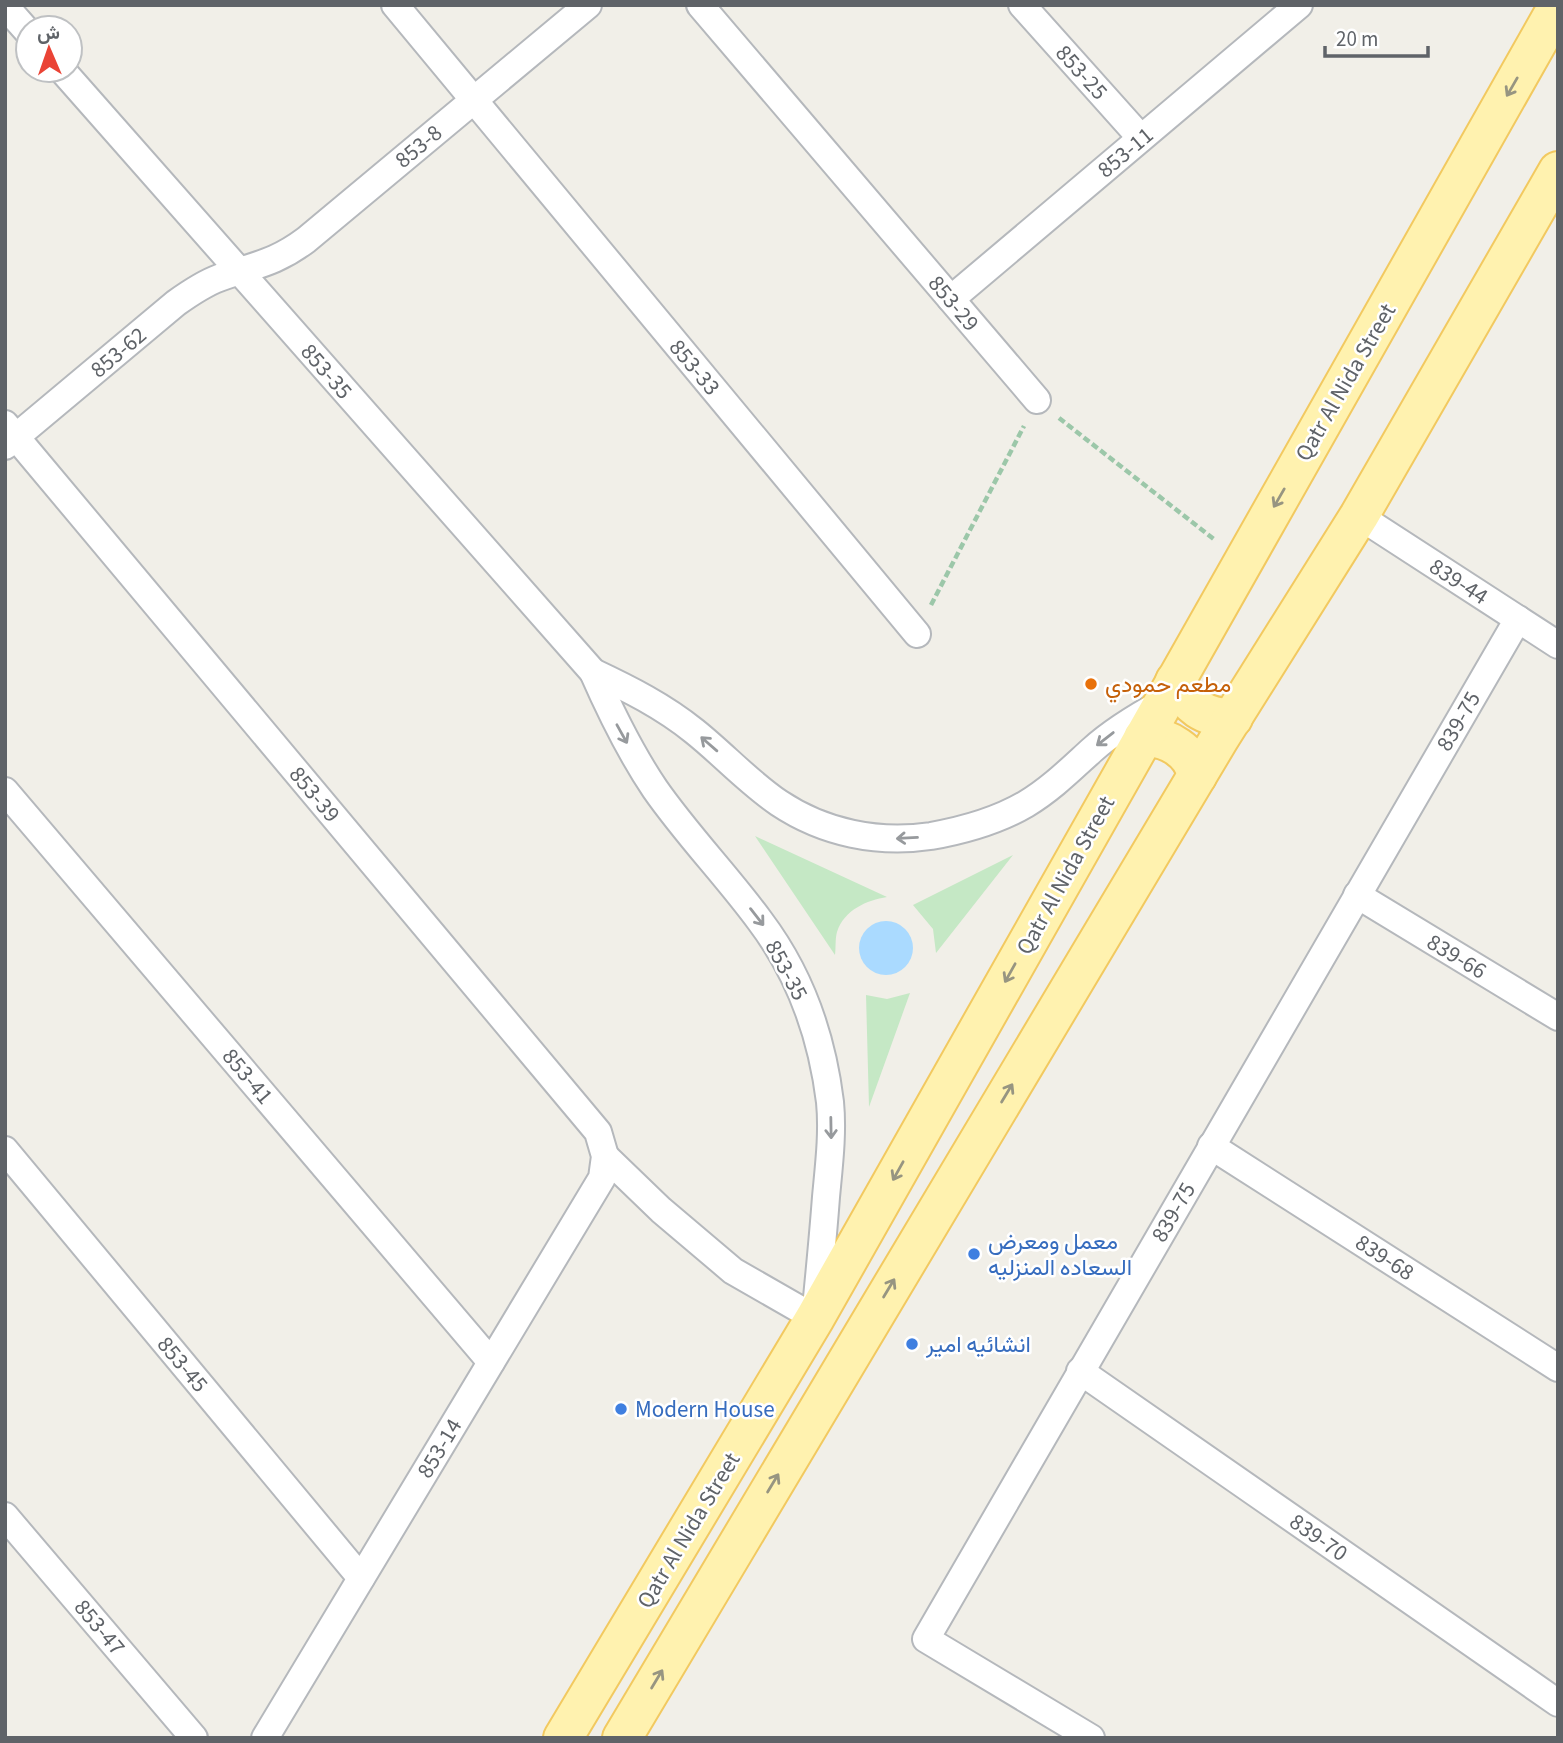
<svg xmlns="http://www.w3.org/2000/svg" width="1563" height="1743" viewBox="0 0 1563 1743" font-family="'Source Sans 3',Vazirmatn,sans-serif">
  <rect width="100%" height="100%" fill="#f1efe8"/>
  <g fill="#c5e8c5">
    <path d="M755 836 887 897C867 900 844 910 837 932 835 939 836 948 835 955Z"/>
    <polygon points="1013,855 936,953 933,929 913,905"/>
    <polygon points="910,993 869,1107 866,995 887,999"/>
  </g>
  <circle fill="#aadaff" cx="886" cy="948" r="27"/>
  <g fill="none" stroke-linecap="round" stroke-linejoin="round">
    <g stroke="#b5b8bc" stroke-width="30">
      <g id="minor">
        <polyline points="395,5 917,634"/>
        <polyline points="700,5 1037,400"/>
        <polyline points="1022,5 1141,138"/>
        <polyline points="5,6 28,32"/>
        <path d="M62 70 593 672C611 713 630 752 655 789 687 835 727 876 760 921 800 974 822 1037 830 1102 833 1133 829 1165 826 1197 823 1237 819 1278 815 1318L733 1271 661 1210 605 1156"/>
        <polyline points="951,299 1299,5"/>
        <polyline points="5,424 598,1132 605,1156 602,1178 265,1738"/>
        <path d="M5 446 176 303C190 293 203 284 219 278 254 265 274 264 306 240L588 5"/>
        <polyline points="1359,516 1558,645"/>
        <path d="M593 672C629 689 663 706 694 731 723 754 748 782 779 803 824 833 878 844 931 836 965 830 997 821 1026 804 1051 789 1071 769 1092 750 1113 731 1138 716 1162 703"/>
        <polyline points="5,791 491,1362"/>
        <polyline points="1357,895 1558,1017"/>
        <polyline points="1211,1146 1558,1368"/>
        <polyline points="5,1150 361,1578"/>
        <polyline points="1080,1371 1558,1703"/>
        <polyline points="5,1516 194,1738"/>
        <polyline points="1091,1738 926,1639 1518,619"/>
      </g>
    </g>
    <g stroke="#f2c960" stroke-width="42">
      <g id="primary">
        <path d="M1175 681C1189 706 1203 718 1233 718"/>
        <path d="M1143 738C1167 735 1193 752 1197 776"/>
        <polyline points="563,1738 815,1318 1558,6"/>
        <polyline points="622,1738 1219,739 1359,516 1558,171"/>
      </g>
    </g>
    <g stroke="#9cc7a9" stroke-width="4.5" stroke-dasharray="7 3.5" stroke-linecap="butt">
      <polyline points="1059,418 1215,540"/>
      <polyline points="931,605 1024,426"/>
    </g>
    <use href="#minor" stroke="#fff" stroke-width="26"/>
    <use href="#primary" stroke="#fff2af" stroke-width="38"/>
  </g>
  <defs><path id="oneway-shaft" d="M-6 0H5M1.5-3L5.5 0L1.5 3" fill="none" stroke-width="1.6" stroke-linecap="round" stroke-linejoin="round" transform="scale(1.75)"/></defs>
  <g stroke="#979581">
    <use href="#oneway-shaft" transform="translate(1512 87) rotate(120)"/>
    <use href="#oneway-shaft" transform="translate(1279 498) rotate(120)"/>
    <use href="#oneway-shaft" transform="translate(1010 973) rotate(119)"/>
    <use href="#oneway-shaft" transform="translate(1007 1093) rotate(-59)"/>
    <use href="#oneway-shaft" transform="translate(898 1171) rotate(119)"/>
    <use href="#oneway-shaft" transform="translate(889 1288) rotate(-59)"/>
    <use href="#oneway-shaft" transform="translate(773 1483) rotate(-59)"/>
    <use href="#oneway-shaft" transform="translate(657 1679) rotate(-59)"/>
  </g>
  <g stroke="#979a9d">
    <use href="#oneway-shaft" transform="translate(622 734) rotate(61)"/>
    <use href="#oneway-shaft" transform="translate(1105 739) rotate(142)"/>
    <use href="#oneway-shaft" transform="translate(709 744) rotate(-139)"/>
    <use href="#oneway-shaft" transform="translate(907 838) rotate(177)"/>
    <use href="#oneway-shaft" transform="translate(757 917) rotate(52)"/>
    <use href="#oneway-shaft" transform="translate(831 1128) rotate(89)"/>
  </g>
  <circle fill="#e8710a" stroke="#fff" stroke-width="2.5" cx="1091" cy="684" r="7"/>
  <g fill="#3f7fe0" stroke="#fff" stroke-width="2.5">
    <circle cx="974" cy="1254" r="7"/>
    <circle cx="912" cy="1344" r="7"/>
    <circle cx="621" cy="1409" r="7"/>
  </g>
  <g text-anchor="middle" stroke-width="5" stroke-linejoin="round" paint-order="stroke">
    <g font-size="23" fill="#5f6368" stroke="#fff">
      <text transform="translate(1082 72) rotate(48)" y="8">853-25</text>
      <text transform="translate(418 146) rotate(-40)" y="8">853-8</text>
      <text transform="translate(1125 152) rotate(-40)" y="8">853-11</text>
      <text transform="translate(954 303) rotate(50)" y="8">853-29</text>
      <text transform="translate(118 352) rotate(-40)" y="8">853-62</text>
      <text transform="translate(695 367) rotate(50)" y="8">853-33</text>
      <text transform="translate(327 371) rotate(49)" y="8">853-35</text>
      <text transform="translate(1345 382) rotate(-60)" y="8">Qatr Al Nida Street</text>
      <text transform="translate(1459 581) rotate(33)" y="8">839-44</text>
      <text transform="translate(1458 721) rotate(-60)" y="8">839-75</text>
      <text transform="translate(315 794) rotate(50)" y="8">853-39</text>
      <text transform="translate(1065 875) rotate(-61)" y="8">Qatr Al Nida Street</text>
      <text transform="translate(1457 956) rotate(31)" y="8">839-66</text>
      <text transform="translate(787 970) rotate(62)" y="8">853-35</text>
      <text transform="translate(248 1076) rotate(50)" y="8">853-41</text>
      <text transform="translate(1173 1212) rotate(-60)" y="8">839-75</text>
      <text transform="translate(1385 1257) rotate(33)" y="8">839-68</text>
      <text transform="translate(183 1364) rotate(50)" y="8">853-45</text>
      <text transform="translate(439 1448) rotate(-59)" y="8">853-14</text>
      <text transform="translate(688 1530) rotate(-59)" y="8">Qatr Al Nida Street</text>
      <text transform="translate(1319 1537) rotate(35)" y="8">839-70</text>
      <text transform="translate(100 1627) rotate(50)" y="8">853-47</text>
    </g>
    <g font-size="23" fill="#c56008" stroke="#fff" text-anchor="start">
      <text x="1105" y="692">مطعم حمودي</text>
    </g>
    <g font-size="23" fill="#366cbe" stroke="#fff" text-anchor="start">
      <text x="988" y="1249">معمل ومعرض<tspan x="988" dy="26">السعاده المنزليه</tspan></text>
      <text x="926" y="1352">انشائيه امير</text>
      <text x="635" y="1417">Modern House</text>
    </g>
  </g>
  <rect width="1563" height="1743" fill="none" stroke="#5f6368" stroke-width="14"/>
  <g transform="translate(49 49) rotate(358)"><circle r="33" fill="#ffffff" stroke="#bfc1c3" stroke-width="2"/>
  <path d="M0-5L12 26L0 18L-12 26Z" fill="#ea4335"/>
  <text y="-10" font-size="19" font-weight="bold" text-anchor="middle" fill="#5f6368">ش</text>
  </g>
  <path d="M1325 46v10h103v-10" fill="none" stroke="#5f6368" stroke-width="3.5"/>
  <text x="1336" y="46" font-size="21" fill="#5f6368" stroke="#ffffff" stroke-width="5" paint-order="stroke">20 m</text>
</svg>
